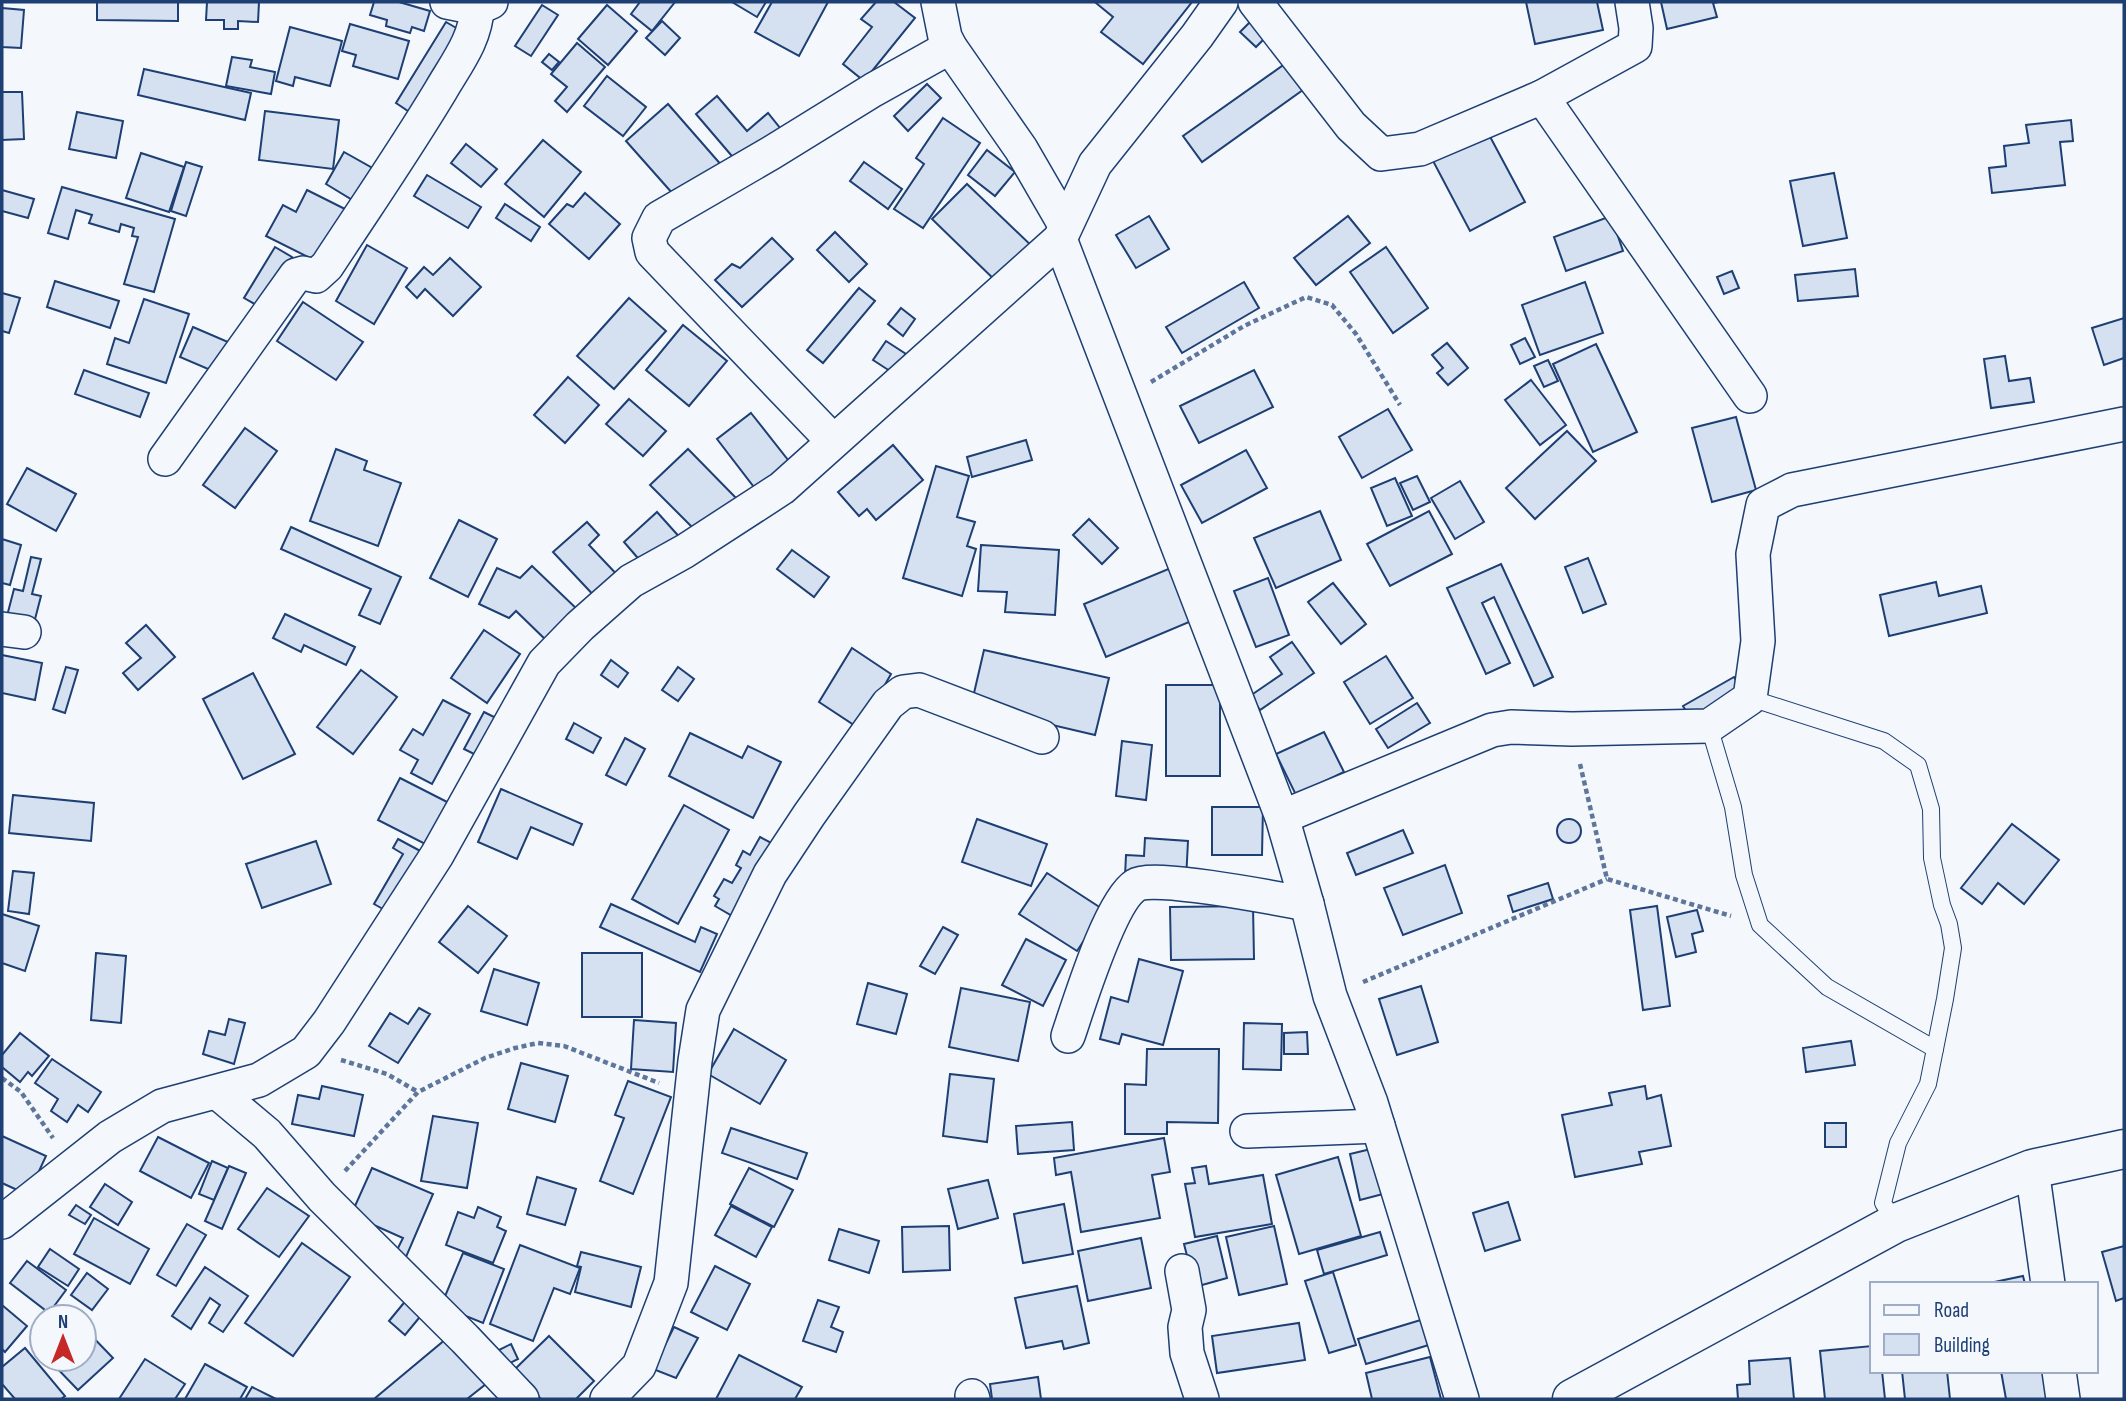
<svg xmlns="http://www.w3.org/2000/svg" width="2126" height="1401" viewBox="0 0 2126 1401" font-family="'Sofia Sans Condensed',sans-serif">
  <rect width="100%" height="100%" fill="#f4f7fb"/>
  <g fill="#d5e0f0" stroke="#1d3f73" stroke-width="2">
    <polygon points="97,2 178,2 178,21 97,20"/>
    <polygon points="207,2 259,2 258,22 238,21 238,29 224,29 224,20 206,20"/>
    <polygon points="374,2 399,2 430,11 424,31 412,27 410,33 386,26 387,20 370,15"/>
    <polygon points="640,2 675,2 652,31 631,14"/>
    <polygon points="732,2 766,2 757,17"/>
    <polygon points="772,2 828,2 799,56 755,32"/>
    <polygon points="876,2 894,2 915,18 864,81 843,64 872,27 861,19"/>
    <polygon points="1098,2 1192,2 1143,64 1101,32 1113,17 1096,3"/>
    <polygon points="1526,2 1597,2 1603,30 1535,44"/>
    <polygon points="1661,2 1719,2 1713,3 1717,17 1667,29"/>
    <polygon points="542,5 558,15 531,56 515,46"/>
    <polygon points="607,5 637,31 608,65 578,39"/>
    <polygon points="2,8 24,10 21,48 2,47"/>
    <polygon points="1252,20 1267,36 1256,47 1240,32"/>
    <polygon points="662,21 680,38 665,55 646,38"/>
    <polygon points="446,22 465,33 414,115 396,103"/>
    <polygon points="350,24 409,41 398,79 353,66 356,55 342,51"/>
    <polygon points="290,27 342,41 330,86 295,77 293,86 276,81"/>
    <polygon points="577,43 605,67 567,112 555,101 567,87 551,74"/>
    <polygon points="549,54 559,62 552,70 542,62"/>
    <polygon points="232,57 252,60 250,67 275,72 271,94 226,86"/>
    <polygon points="1289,61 1307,87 1202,162 1183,136"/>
    <polygon points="144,69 251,93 245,120 138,95"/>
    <polygon points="607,76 646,107 623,136 584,106"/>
    <polygon points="927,84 941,98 908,131 894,116"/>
    <polygon points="2,92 22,92 24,139 2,140"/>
    <polygon points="717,96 747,131 768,113 784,133 743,169 696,114"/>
    <polygon points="668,104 723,167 681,203 626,141"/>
    <polygon points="265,111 339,120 333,169 259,160"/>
    <polygon points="77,112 123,121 116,158 69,149"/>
    <polygon points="943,118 980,143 923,228 894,209 924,164 916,158"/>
    <polygon points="2071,120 2073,141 2060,142 2065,185 1992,193 1989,168 2006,166 2004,146 2029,143 2026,125"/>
    <polygon points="1487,131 1525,202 1470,231 1432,159"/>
    <polygon points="543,140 581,172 544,217 505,184"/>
    <polygon points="466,144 497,169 481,187 451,163"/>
    <polygon points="987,150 1015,172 995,196 968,175"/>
    <polygon points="344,152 383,174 364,207 326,184"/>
    <polygon points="141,153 184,167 169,212 126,198"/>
    <polygon points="186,162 202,167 186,216 171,211"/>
    <polygon points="864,162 902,189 888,209 850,181"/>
    <polygon points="1834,173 1847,238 1803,246 1790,181"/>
    <polygon points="427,175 481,207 468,228 414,196"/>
    <polygon points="967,184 1037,251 1002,287 932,219"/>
    <polygon points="62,187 175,219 154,292 124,284 138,237 132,236 134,228 121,224 119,232 89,223 92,215 76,210 68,239 48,233"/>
    <polygon points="2,190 34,199 28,218 2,211"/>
    <polygon points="307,190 349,211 322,264 266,236 283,205 296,212"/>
    <polygon points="585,193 620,224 589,259 549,224 567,204 573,207"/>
    <polygon points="505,204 540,227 531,241 496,218"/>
    <polygon points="1149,216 1169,249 1136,268 1116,235"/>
    <polygon points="1348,216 1370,243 1316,285 1294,258"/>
    <polygon points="1611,216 1623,251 1566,271 1554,237"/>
    <polygon points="835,232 867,264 849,282 817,250"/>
    <polygon points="772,238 793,259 742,307 715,280 732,264 740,268"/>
    <polygon points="367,245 407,268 374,324 336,301"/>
    <polygon points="275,247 292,257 260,307 244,298"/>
    <polygon points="1386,247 1428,308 1393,333 1350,272"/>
    <polygon points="450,258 481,287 453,316 425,289 417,298 406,287 424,267 433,275"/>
    <polygon points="1855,269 1858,296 1798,301 1795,275"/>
    <polygon points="1732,271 1739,288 1724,294 1717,277"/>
    <polygon points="55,281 119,301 110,328 47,307"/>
    <polygon points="1244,282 1259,308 1182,353 1166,327"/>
    <polygon points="1585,282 1603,333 1540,355 1522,305"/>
    <polygon points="859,288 875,301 823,363 807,350"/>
    <polygon points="2,293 20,298 9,333 2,331"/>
    <polygon points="629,298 666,331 614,389 577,356"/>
    <polygon points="144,299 189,314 166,383 107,364 115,338 129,343"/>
    <polygon points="303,302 363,342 336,380 277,341"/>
    <polygon points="901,308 915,319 903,336 888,324"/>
    <polygon points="2124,318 2124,358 2104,365 2092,328"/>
    <polygon points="683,325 727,361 689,406 646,370"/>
    <polygon points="193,327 228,342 215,372 180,357"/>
    <polygon points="1525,338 1535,357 1520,364 1511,345"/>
    <polygon points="886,341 906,354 893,373 873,360"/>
    <polygon points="1447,343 1468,368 1448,385 1437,373 1443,368 1432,355"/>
    <polygon points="1596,344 1637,432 1593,452 1553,364"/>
    <polygon points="2005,356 2009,381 2030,378 2034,402 1991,408 1984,359"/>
    <polygon points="1548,360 1558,381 1544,387 1534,366"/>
    <polygon points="84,370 149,393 140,417 75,394"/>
    <polygon points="1254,370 1273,407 1199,443 1180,406"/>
    <polygon points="568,377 599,405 565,443 534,415"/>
    <polygon points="1531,380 1566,425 1540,445 1505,400"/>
    <polygon points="629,399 666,431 643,456 606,424"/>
    <polygon points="1388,409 1412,450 1362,478 1339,437"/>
    <polygon points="751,413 792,465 757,491 717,439"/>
    <polygon points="1736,417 1756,490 1712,502 1692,428"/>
    <polygon points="245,428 277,451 235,508 203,485"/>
    <polygon points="1567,431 1596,461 1535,519 1506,488"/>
    <polygon points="1026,440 1032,460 972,477 967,457"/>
    <polygon points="893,445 923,480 876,520 867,509 859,516 838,492"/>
    <polygon points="336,449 367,461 364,470 401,483 378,546 310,521"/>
    <polygon points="688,449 738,500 701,536 650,485"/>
    <polygon points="1246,450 1267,488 1202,523 1181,485"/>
    <polygon points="936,466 969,476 957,517 975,522 967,546 976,549 962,596 903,578"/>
    <polygon points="27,468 76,494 56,531 7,504"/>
    <polygon points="1417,476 1430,502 1413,510 1400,483"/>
    <polygon points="1395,478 1412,516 1387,526 1371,488"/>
    <polygon points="1460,481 1484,522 1455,539 1431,498"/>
    <polygon points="1320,511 1341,560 1276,588 1254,538"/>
    <polygon points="1429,511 1452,554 1390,586 1367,544"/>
    <polygon points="657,512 683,541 649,571 624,542"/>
    <polygon points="1089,519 1118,548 1102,564 1073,535"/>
    <polygon points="459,520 497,539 468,597 430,578"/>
    <polygon points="587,522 599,535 589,545 622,580 599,601 553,552"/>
    <polygon points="291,527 401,577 380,624 359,615 371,589 281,549"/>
    <polygon points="2,539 21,545 10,585 2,583"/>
    <polygon points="981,545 1059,550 1055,615 1005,612 1007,592 978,591"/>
    <polygon points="792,550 829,577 814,597 777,569"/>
    <polygon points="31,557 41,559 32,594 41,596 34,623 7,616 14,589 23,591"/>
    <polygon points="1588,558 1606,604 1583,613 1565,567"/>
    <polygon points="1501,564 1553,677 1534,686 1494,597 1482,603 1510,663 1486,674 1447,588"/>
    <polygon points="1178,565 1201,617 1106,657 1084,604"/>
    <polygon points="532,566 579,611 549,643 516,611 509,618 479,604 497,568 520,578"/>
    <polygon points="1268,578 1289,635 1256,647 1234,591"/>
    <polygon points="1936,582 1939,596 1981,586 1987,613 1889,636 1880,595"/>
    <polygon points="1333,583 1366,624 1341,644 1308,602"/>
    <polygon points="285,614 355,647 346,665 304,645 301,652 273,638"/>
    <polygon points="146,625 175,657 138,690 123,673 141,658 126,643"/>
    <polygon points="484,630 520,654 487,703 451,678"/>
    <polygon points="1292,642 1314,673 1260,710 1250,696 1282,674 1270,657"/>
    <polygon points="852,648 891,674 860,729 819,702"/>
    <polygon points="984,650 1109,678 1095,735 971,706"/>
    <polygon points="2,655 42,663 35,700 2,693"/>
    <polygon points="1386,656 1413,698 1370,724 1344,682"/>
    <polygon points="611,660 628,673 618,687 601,675"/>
    <polygon points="66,667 78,670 65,713 53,709"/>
    <polygon points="678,667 694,679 678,701 662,690"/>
    <polygon points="361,670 397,697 353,754 317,727"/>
    <polygon points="253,673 295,754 243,779 203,699"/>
    <polygon points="1734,677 1746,697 1695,726 1683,706"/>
    <rect x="1166" y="685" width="54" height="91"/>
    <polygon points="443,700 470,714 432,784 411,773 418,760 400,750 413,729 423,735"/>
    <polygon points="1417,703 1430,723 1388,748 1376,729"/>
    <polygon points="484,712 504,722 484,759 464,749"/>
    <polygon points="574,723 601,738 593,753 566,739"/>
    <polygon points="1324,732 1344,772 1296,795 1276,754"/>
    <polygon points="690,733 742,758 748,746 781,762 753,818 669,776"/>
    <polygon points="625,738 645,749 626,785 606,775"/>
    <polygon points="1122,741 1152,745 1146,800 1116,796"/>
    <polygon points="400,778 457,807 435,849 378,820"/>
    <polygon points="501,789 582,824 573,845 531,827 517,859 478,842"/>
    <polygon points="13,795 94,803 91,841 9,833"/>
    <polygon points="684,805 729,830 678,924 632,899"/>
    <polygon points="1212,807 1263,807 1262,855 1212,855"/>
    <polygon points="977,819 1047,844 1031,886 962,862"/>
    <circle cx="1569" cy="831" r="12"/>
    <polygon points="2012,824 2059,860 2024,904 1998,883 1982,904 1961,888"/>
    <polygon points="1403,830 1413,853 1356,875 1347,853"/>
    <polygon points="760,837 781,848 741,921 715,906 719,899 714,896 724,879 732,883 741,868 736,865 743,851 750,855"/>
    <polygon points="1145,838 1188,841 1186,880 1125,876 1126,855 1144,856"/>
    <polygon points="398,839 424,853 390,913 374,904 403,854 393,848"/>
    <polygon points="316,841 331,884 262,908 246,864"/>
    <polygon points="1445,865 1462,913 1403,935 1384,888"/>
    <polygon points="13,871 34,873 29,914 8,911"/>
    <polygon points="1047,873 1104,910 1077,951 1019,914"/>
    <polygon points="1548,883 1553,899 1513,912 1508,896"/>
    <polygon points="611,904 695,942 701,927 717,934 700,972 600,927"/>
    <polygon points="468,906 507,936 478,973 439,942"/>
    <polygon points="1253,906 1254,959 1171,960 1170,907"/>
    <polygon points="1657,906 1670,1006 1643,1010 1630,910"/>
    <polygon points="1697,910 1703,931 1692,934 1696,952 1676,957 1667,917"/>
    <polygon points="2,914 39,926 25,971 2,963"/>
    <polygon points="943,927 958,935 935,974 920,966"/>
    <polygon points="1026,939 1066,960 1043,1006 1002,985"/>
    <polygon points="96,953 126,956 121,1023 91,1020"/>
    <rect x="582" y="953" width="60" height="64"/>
    <polygon points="1139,959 1183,971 1163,1045 1122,1034 1119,1044 1100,1039 1111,997 1128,1002"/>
    <polygon points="494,969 539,983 527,1025 481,1011"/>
    <polygon points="868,983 907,994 896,1034 857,1024"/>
    <polygon points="1421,986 1438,1042 1397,1055 1379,999"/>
    <polygon points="961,988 1030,1002 1018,1061 949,1047"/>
    <polygon points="419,1008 430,1014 398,1063 369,1046 390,1013 408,1024"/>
    <polygon points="229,1019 245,1023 234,1064 203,1054 209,1031 225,1035"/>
    <polygon points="634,1020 676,1023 673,1072 631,1069"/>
    <polygon points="1244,1023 1282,1024 1281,1070 1243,1069"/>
    <polygon points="734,1029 786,1060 760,1104 708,1074"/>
    <polygon points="1307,1032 1308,1054 1284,1054 1284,1033"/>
    <polygon points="20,1033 49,1056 32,1076 28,1072 20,1082 2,1067 2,1055"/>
    <polygon points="1851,1041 1855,1065 1806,1072 1803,1048"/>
    <polygon points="1147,1049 1219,1049 1218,1123 1167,1122 1167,1134 1125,1134 1125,1084 1146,1085"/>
    <polygon points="52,1059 101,1092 88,1112 78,1105 67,1122 51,1111 58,1099 35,1083"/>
    <polygon points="521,1063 568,1076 555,1122 508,1109"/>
    <polygon points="950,1074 994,1079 987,1142 943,1136"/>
    <polygon points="628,1081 671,1097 633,1194 600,1181 624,1118 615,1115"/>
    <polygon points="322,1086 363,1095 354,1136 292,1124 298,1095 319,1099"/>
    <polygon points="1645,1086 1647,1099 1661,1095 1671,1146 1639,1152 1642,1164 1575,1177 1562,1115 1612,1105 1609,1093"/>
    <polygon points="433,1116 478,1123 467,1188 421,1181"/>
    <polygon points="1072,1122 1074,1150 1018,1154 1016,1126"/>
    <rect x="1825" y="1123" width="21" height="24"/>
    <polygon points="731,1128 807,1153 797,1179 722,1153"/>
    <polygon points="2,1136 46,1156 28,1195 2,1183"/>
    <polygon points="158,1137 209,1163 191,1198 140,1171"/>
    <polygon points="1164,1138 1170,1172 1152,1175 1160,1218 1081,1232 1071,1172 1056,1175 1054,1158"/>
    <polygon points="1371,1149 1383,1194 1360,1200 1350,1154"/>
    <polygon points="1338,1157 1361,1236 1299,1254 1276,1175"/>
    <polygon points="212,1161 228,1168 214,1200 199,1194"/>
    <polygon points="229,1166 246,1173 222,1229 205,1221"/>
    <polygon points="1206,1166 1209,1184 1263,1175 1272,1224 1195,1237 1185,1184 1195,1183 1192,1168"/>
    <polygon points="372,1168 433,1194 406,1257 396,1252 403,1238 351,1215"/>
    <polygon points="749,1168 793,1190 774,1227 730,1204"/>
    <polygon points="537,1177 576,1189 565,1225 527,1214"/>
    <polygon points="988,1180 998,1218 958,1229 948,1189"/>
    <polygon points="105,1184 132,1202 118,1225 90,1207"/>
    <polygon points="267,1188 309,1216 279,1257 238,1229"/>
    <polygon points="1508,1202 1520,1240 1485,1251 1473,1213"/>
    <polygon points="1064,1204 1073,1254 1023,1263 1014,1214"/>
    <polygon points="76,1205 91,1215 85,1224 69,1215"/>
    <polygon points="731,1206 772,1227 756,1257 715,1235"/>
    <polygon points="478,1207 501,1217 497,1227 506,1231 493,1263 446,1245 458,1212 474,1218"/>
    <polygon points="94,1218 149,1249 130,1284 74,1254"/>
    <polygon points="187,1224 206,1235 176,1286 157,1275"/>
    <polygon points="949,1226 950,1270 903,1272 902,1227"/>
    <polygon points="1274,1226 1287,1284 1239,1295 1226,1237"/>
    <polygon points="839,1229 879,1241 869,1273 829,1260"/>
    <polygon points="1380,1232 1387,1255 1324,1274 1317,1250"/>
    <polygon points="1217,1236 1227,1278 1195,1287 1184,1244"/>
    <polygon points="1141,1238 1151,1288 1088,1301 1078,1251"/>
    <polygon points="302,1243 350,1277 293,1356 245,1323"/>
    <polygon points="520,1245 580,1268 570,1294 554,1288 533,1341 490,1324"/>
    <polygon points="2124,1246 2124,1298 2116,1301 2102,1252"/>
    <polygon points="50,1249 79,1269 68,1286 38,1267"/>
    <polygon points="581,1252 641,1267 631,1307 575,1292 581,1267 577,1266"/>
    <polygon points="463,1253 504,1269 483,1323 441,1306"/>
    <polygon points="27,1261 66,1290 49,1313 10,1283"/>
    <polygon points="715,1266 750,1284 727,1330 691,1312"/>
    <polygon points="205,1267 248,1296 223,1332 209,1323 220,1305 210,1298 191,1329 172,1316"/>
    <polygon points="1333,1272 1356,1345 1329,1353 1305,1281"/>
    <polygon points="87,1273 108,1289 92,1310 71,1295"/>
    <polygon points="2023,1276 2025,1284 1985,1284"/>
    <polygon points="1077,1286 1089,1343 1064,1349 1062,1341 1026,1348 1015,1298"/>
    <polygon points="412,1293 428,1307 405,1335 389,1321"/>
    <polygon points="818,1300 839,1307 831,1327 843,1332 836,1352 803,1341"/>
    <polygon points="2,1305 27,1326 5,1352 2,1349"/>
    <polygon points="1424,1319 1432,1344 1366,1364 1358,1339"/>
    <polygon points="1299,1323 1305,1360 1217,1373 1212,1336"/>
    <polygon points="674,1327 698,1338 676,1378 653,1369"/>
    <polygon points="84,1328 113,1358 78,1390 49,1360 84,1359"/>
    <polygon points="452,1334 491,1380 467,1399 374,1399"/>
    <polygon points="549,1336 594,1381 576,1399 541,1399 513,1371"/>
    <polygon points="511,1344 518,1359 504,1366 497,1351"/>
    <polygon points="1872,1346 1872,1371 1882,1371 1885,1399 1825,1399 1820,1351"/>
    <polygon points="25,1348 65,1396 61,1399 15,1399 2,1384 2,1367"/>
    <polygon points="739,1355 802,1387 795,1399 716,1399"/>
    <polygon points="1430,1357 1441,1399 1372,1399 1366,1373"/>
    <polygon points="1790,1358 1794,1399 1738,1399 1737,1385 1750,1384 1749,1361"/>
    <polygon points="145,1359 185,1384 175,1399 119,1399"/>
    <polygon points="205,1364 247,1387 240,1399 185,1399"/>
    <polygon points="1902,1371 1947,1371 1950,1399 1905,1399"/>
    <polygon points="2001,1371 2047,1371 2052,1399 2006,1399"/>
    <polygon points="1038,1377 1041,1399 992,1399 990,1384"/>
    <polygon points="252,1387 276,1399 245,1399"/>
  </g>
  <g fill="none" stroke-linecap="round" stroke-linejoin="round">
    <g stroke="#1d3f73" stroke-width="18">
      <g id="service">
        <polyline points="1750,698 1884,741 1918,765 1931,809 1932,858 1942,905 1949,924 1953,948 1945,999 1928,1084 1898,1143 1883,1203 1896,1223"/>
        <polyline points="1709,726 1733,807 1744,875 1760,925 1827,987 1935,1049"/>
      </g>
    </g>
    <g stroke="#1d3f73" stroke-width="36">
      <g id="minor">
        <polyline points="447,2 477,8 491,2"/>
        <polyline points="938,2 945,37 950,47 1021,149 1065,225"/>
        <polyline points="1255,2 1351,126 1381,154 1420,149 1542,97 1750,396"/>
        <polyline points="1542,97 1635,46 1636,28 1632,2"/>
        <polyline points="1060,239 1282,817 1307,904 1330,996 1371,1103 1462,1399"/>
        <polyline points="833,441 652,252 649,238 659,218 771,153 873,90 950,47"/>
        <path d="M165 459 296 275 303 273 316 276 327 266C365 208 405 150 441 90 456 64 476 39 477 8"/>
        <polyline points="2,629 24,632"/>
        <polyline points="1282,817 1492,730 1511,727 1572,729 1709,726 1750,698 1758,641 1753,554 1763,505 1792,490 2124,424"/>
        <path d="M1068 1036C1079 1004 1110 901 1136 885 1152 874 1280 899 1307 904"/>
        <polyline points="217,1092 267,1134 322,1197 465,1339 522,1399"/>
        <polyline points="1247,1131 1378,1126"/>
        <polyline points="2032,1169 2048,1284"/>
        <polyline points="2,1222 110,1137 162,1106 259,1080 306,1052 329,1022 437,855 544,663 580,626 631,581 685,551 782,488 1060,239 1095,164 1197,36 1221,2"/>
        <polyline points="1182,1271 1189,1310 1185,1327 1187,1353 1202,1399"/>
        <polyline points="2059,1371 2063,1399"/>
        <polyline points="972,1396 973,1399"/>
        <polyline points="607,1399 639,1366 671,1283 695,1061 703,1010 770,874 809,815 888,704 903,692 919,690 1042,737"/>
      </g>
    </g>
    <g stroke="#1d3f73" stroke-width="41">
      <polyline id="tertiary" points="1572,1399 1896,1223 2032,1169 2124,1149"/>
    </g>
    <g stroke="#5e769c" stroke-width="4.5" stroke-dasharray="5 3.5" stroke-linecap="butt">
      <polyline points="1151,382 1244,326 1306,297 1332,305 1356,334 1400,405"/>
      <polyline points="1580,764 1607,879 1731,916"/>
      <polyline points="1363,982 1607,879"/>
      <polyline points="341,1060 387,1074 418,1092"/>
      <polyline points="2,1078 21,1092 53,1138"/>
      <polyline points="345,1171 418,1092 485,1058 515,1048 538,1043 564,1046 659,1083"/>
    </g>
    <use href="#service" stroke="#f4f7fb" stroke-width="16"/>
    <use href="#minor" stroke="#f4f7fb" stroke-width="33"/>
    <use href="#tertiary" stroke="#f4f7fb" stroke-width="38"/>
  </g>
  <rect width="2126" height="1401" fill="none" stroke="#1d3f73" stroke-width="7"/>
  <rect x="1870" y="1282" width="228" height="91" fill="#f4f7fb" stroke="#9eadc5" stroke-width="2"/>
  <rect x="1884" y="1305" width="35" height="10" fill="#f4f7fb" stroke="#9eadc5" stroke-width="2"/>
  <text x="1934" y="1317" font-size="21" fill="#1d3f73">Road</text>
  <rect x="1884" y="1334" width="35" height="21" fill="#d5e0f0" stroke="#9eadc5" stroke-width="2"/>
  <text x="1934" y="1352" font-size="21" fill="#1d3f73">Building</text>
  <g transform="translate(63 1338)"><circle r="33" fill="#f4f7fb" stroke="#9eadc5" stroke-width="2"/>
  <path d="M0-5L12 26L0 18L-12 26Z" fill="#c62828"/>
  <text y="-10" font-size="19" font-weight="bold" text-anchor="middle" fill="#1d3f73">N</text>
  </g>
</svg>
